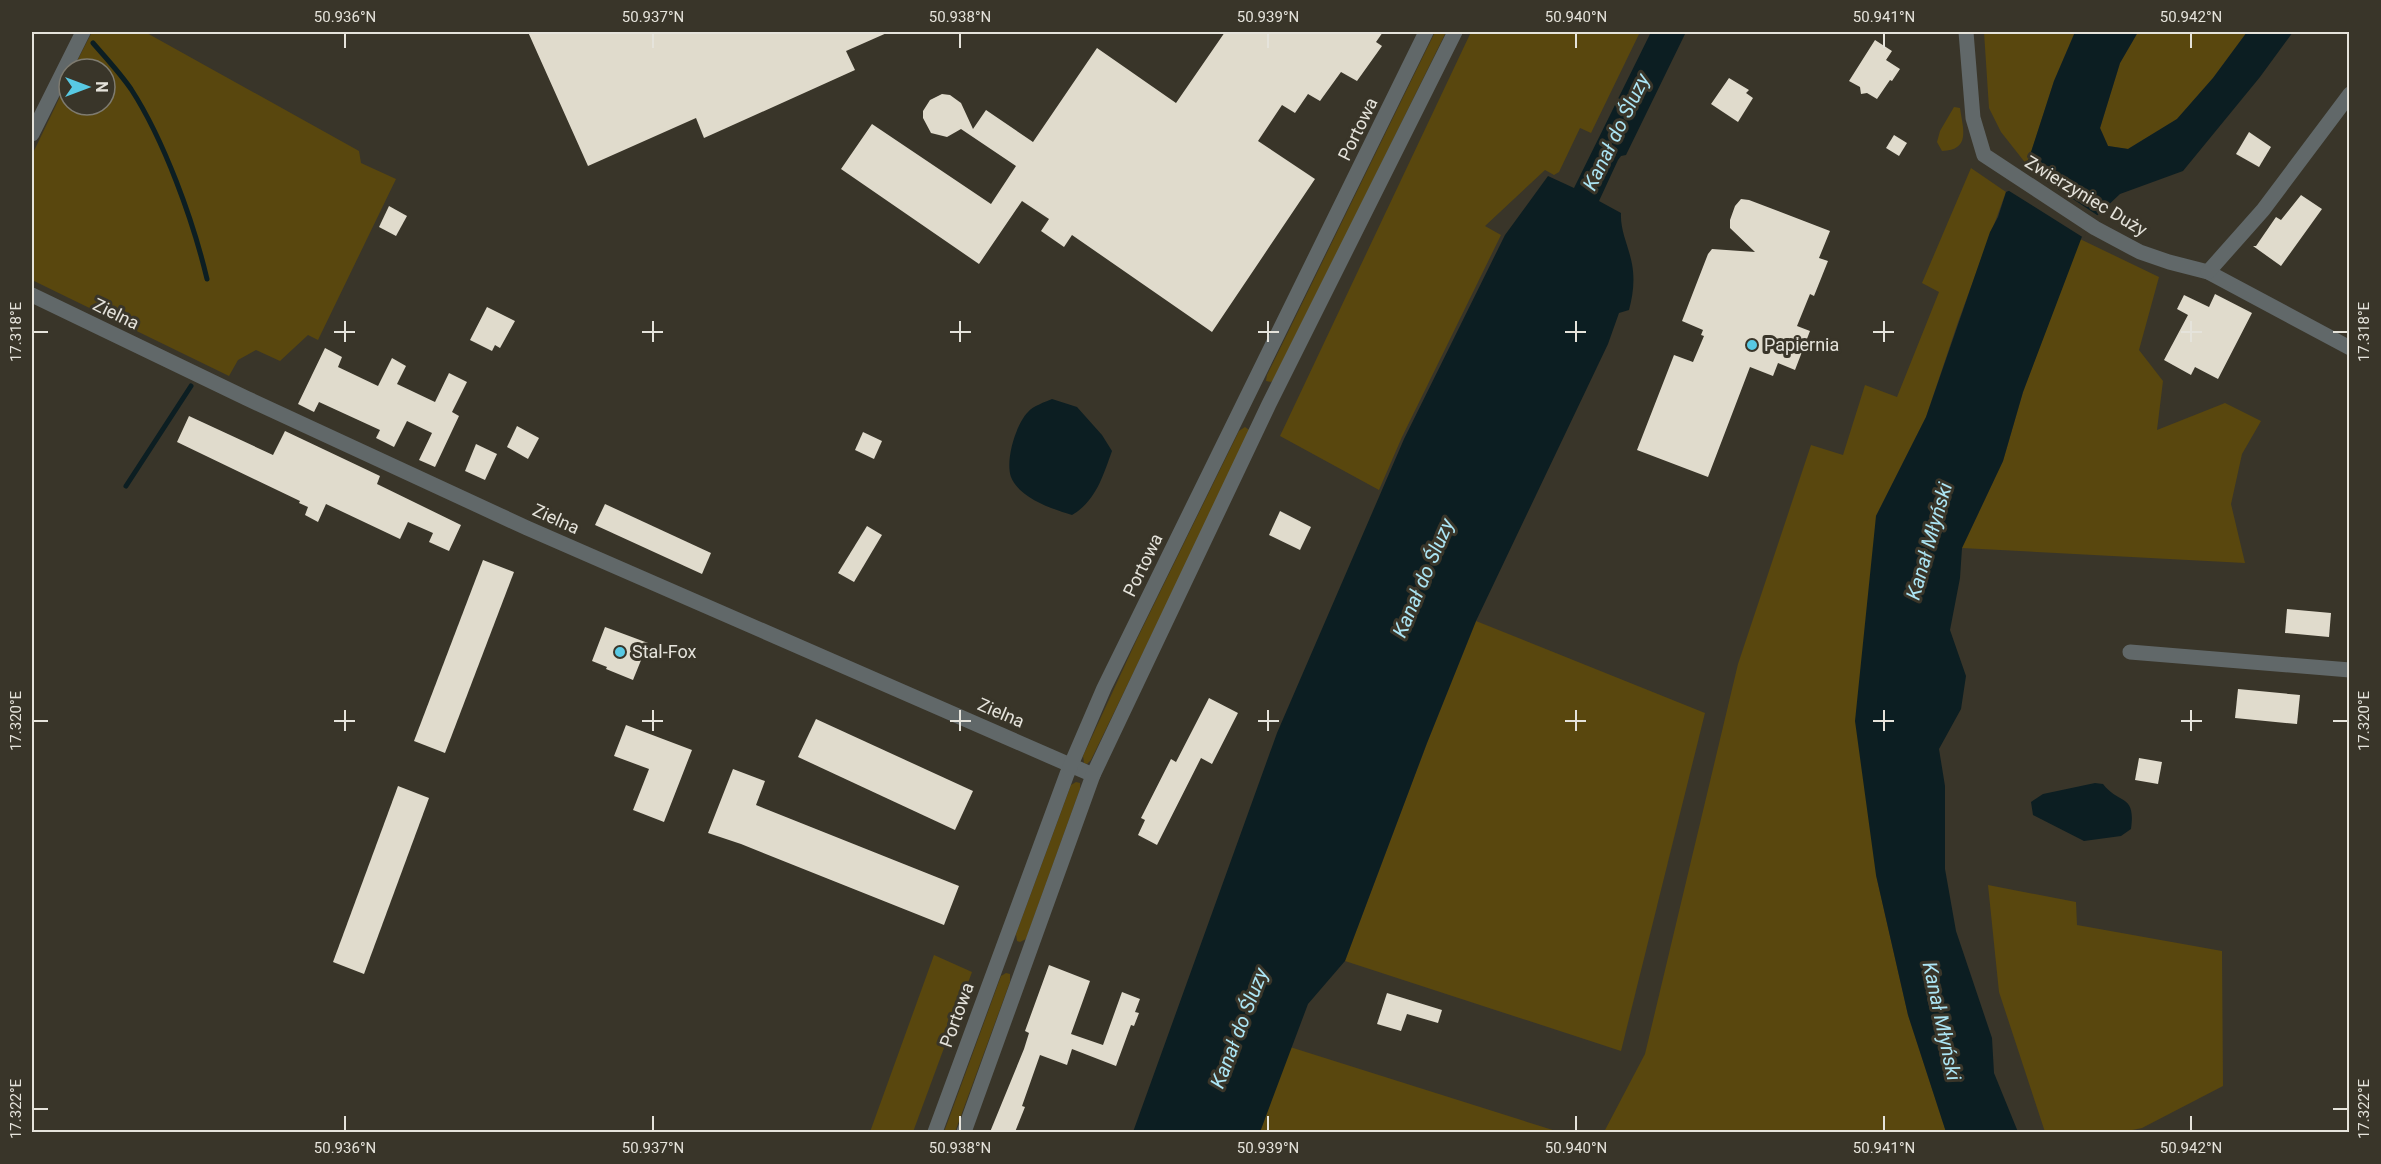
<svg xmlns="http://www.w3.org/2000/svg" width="2381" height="1164" viewBox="0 0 2381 1164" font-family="Roboto,sans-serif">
  <rect width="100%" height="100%" fill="#393529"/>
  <g fill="#59470e">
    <polygon points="92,32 145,32 359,151 361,163 396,179 318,340 308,335 280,361 256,350 238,360 229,376 32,280 32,155 69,78 69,105 105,105 105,69 73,69"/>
    <polygon points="1435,32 1446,32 1275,379 1271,382 1266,381 1267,375"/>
    <polygon points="1471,32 1640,32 1591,133 1580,128 1559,172 1554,175 1545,170 1485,226 1501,235 1402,437 1379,490 1280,436"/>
    <polygon points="1984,32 2075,32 2054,81 2027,165 2001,132 1989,108"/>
    <polygon points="2138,32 2247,32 2213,78 2177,119 2128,149 2108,146 2100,128 2120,63"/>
    <path d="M1954 107 1960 108C1963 129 1971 150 1942 151L1937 142 1940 131Z"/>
    <polygon points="1971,168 2006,192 1958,322 1926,417 1876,516 1876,875 1908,1015 1946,1132 1604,1132 1645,1054 1738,664 1811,445 1843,455 1865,385 1897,397 1939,292 1922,283"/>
    <polygon points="2080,239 2159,277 2139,350 2163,381 2157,430 2225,403 2261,421 2242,454 2231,504 2245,563 1962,548 2003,461 2023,392"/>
    <polygon points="1245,427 1249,430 1247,438 1091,760 1087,764 1084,763 1083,756 1137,639 1239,431"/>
    <polygon points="1476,621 1705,713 1621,1051 1345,961 1427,743"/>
    <polygon points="1076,782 1080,783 1080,789 1026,939 1020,942 1017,941 1016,934 1071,785"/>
    <polygon points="1988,885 2076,902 2077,925 2222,951 2223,1086 2142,1128 2123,1132 2045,1132 1999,992"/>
    <polygon points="934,955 972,972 913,1132 870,1132"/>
    <polygon points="1006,973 1010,974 1010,982 955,1132 944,1132 1001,976"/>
    <polygon points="1290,1047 1559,1132 1260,1132"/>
  </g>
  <g fill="#0c1e22">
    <path d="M1651 32H1686L1626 155 1621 156 1618 160 1599 201 1621 213C1620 231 1629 247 1632 264 1635 280 1633 295 1629 310L1619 313 1608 344 1476 621 1427 743 1345 961 1308 1004 1260 1132H1133L1277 733 1404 439 1505 235 1548 176 1574 188Z"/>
    <polygon points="2075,32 2138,32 2120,63 2100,128 2108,146 2128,149 2177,119 2213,78 2247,32 2293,32 2260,77 2183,171 2120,194 2086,226 2023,392 2003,461 1962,548 1960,578 1950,630 1966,676 1961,709 1939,749 1945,786 1945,869 1956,931 1992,1038 1994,1073 2018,1132 1946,1132 1908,1015 1876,875 1855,721 1876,516 1926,417 1990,232 1998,217 2006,192 2020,186 2054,81"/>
    <path d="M1052 399 1077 407 1102 435 1112 451C1103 476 1096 501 1072 515 1053 509 1020 499 1011 477 1005 460 1016 424 1028 412 1033 406 1045 402 1052 399Z"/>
    <path d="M2095 783 2103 784C2119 805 2136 793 2131 829L2121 836 2084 841 2033 815 2031 802 2043 794Z"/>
  </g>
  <polygon fill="#393529" points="2023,166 2100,217 2088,227 2084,238 2006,189 2018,184"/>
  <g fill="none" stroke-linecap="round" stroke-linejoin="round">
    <g stroke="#0c1e22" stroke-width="5">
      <path d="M93 43C106 58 120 73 131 89 164 140 193 220 207 279"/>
      <polyline points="126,486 191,386"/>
    </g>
  </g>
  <g fill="#e0dbcc">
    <polygon points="528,32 889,32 846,51 855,70 704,138 696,118 588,166"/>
    <polygon points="1225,32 1383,32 1376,42 1382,46 1357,81 1341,72 1320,101 1308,94 1295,113 1282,105 1258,141 1315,179 1212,332 1072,235 1064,247 1041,231 1049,219 1022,201 979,264 841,169 872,124 991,204 1016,166 961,129 947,137 931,133 923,118 923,111 930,100 942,94 950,95 961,103 973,129 986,110 1033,142 1097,48 1176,103"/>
    <polygon points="1875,40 1892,51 1886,60 1900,69 1892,81 1890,80 1877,99 1867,93 1861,94 1860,87 1849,81"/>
    <polygon points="1729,78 1749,90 1746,93 1753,98 1738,122 1711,104"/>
    <polygon points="2249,132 2271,147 2259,167 2236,154"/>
    <polygon points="1894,135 1907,143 1899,156 1886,148"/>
    <polygon points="2301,195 2322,209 2281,266 2253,246 2256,246 2276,217 2281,220"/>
    <polygon points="1741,199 1749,200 1830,231 1819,258 1828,261 1814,296 1810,294 1797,326 1810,331 1795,370 1778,363 1773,376 1750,367 1708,477 1637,450 1674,355 1693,362 1704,336 1701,335 1703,330 1682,321 1708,254 1712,249 1755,252 1730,228 1730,220 1735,206"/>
    <polygon points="389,206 407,216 396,236 379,227"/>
    <polygon points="2215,294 2252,313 2218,379 2195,367 2191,375 2164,360 2188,315 2177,309 2184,295 2209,307"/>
    <polygon points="487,307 515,321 500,348 495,345 492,351 470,340"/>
    <polygon points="325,348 342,357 338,367 378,386 392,358 406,366 397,384 435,402 449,373 467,382 452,412 459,416 435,467 419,460 432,433 407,421 394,447 376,438 380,430 319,402 314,412 298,404"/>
    <polygon points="189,416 273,455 285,431 380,476 377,484 461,525 449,551 429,542 433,533 408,522 400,539 326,504 318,522 305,515 308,507 299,503 300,501 177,442"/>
    <polygon points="517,426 539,438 528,459 507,447"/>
    <polygon points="863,432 882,441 874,459 855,450"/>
    <polygon points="476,444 497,454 485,480 465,471"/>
    <polygon points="605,504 711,553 702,574 595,525"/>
    <polygon points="1280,511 1311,527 1300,550 1269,535"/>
    <polygon points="867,526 882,535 854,582 838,573"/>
    <polygon points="483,560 514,572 445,753 414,741"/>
    <polygon points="2287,609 2331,613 2329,637 2285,633"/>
    <polygon points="605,627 648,643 633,680 606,669 607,667 592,661"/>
    <polygon points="2238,689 2300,695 2297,724 2235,718"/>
    <polygon points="1209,698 1238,713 1212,764 1201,758 1157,845 1138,835 1145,820 1141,818 1171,759 1176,762"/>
    <polygon points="816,719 973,791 955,830 798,757"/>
    <polygon points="626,725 692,750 664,822 633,810 649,769 614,756"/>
    <polygon points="2139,758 2162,762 2158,784 2135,780"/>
    <polygon points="733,769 765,781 756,805 959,886 944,925 741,844 708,833"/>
    <polygon points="398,786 429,798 364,974 333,962"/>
    <polygon points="1049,965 1090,981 1071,1034 1103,1045 1122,992 1140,999 1135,1012 1139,1013 1134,1026 1131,1025 1116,1066 1072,1049 1067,1065 1040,1055 1022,1106 1025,1107 1015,1132 990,1132 1024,1049 1029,1033 1025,1031"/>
    <polygon points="1387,993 1442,1010 1438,1023 1407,1014 1401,1031 1377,1024"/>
  </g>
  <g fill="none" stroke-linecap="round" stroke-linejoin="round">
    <g stroke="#616869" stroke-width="15">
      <polyline points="1966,32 1973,118 1984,155 2095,228 2140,252 2169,262 2208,272 2350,348"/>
      <polyline points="32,134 83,32"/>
      <polyline points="2208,272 2263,210 2350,94"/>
      <polyline points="32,295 246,398 527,528 1093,775"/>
      <polyline points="2130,652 2350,670"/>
      <polyline points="935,1132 1067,774 1104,688 1426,32"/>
      <polyline points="964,1132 1093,775 1269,404 1455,32"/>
    </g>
  </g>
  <path fill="none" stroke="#e5e3db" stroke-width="2" d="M345 33V48M653 33V48M960 33V48M1268 33V48M1576 33V48M1884 33V48M2191 33V48M345 321V342M653 321V342M960 321V342M1268 321V342M1576 321V342M1884 321V342M2191 321V342M33 332H48M334 332H355M642 332H663M950 332H971M1258 332H1279M1565 332H1586M1873 332H1894M2181 332H2202M2333 332H2348M345 710V731M653 710V731M960 710V731M1268 710V731M1576 710V731M1884 710V731M2191 710V731M33 721H48M334 721H355M642 721H663M950 721H971M1258 721H1279M1565 721H1586M1873 721H1894M2181 721H2202M2333 721H2348M33 1109H48M2333 1109H2348M345 1116V1131M653 1116V1131M960 1116V1131M1268 1116V1131M1576 1116V1131M1884 1116V1131M2191 1116V1131"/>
  <g fill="#58c9e3" stroke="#393529" stroke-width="2">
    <circle cx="1752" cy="345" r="6"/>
    <circle cx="620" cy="652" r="6"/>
  </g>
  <g text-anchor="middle" stroke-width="6" stroke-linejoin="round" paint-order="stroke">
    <g font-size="18" fill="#e5e3db" stroke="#393529">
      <text transform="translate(1358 129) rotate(-64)" y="6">Portowa</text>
      <text transform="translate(2086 196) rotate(31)" y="6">Zwierzyniec Duży</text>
      <text transform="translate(116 314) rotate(26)" y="6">Zielna</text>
      <text transform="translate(556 519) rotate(24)" y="6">Zielna</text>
      <text transform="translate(1143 565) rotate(-64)" y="6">Portowa</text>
      <text transform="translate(1001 713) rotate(23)" y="6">Zielna</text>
      <text transform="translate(957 1015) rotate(-70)" y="6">Portowa</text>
    </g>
    <g font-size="18" fill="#e5e3db" stroke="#393529" text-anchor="start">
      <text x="1764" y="351">Papiernia</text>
      <text x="632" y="658">Stal-Fox</text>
    </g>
    <g font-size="20" font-style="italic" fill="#ace5f4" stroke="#393529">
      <text transform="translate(1616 132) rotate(-64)" y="7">Kanał do Śluzy</text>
      <text transform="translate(1929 541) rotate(-74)" y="7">Kanał Młyński</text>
      <text transform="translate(1423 578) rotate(-67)" y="7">Kanał do Śluzy</text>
      <text transform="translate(1942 1021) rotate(78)" y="7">Kanał Młyński</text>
      <text transform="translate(1239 1028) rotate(-69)" y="7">Kanał do Śluzy</text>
    </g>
  </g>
  <rect width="2381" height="1164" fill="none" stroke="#393529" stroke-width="66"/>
  <g transform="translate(87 87) rotate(90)"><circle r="28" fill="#393529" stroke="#7e7b70" stroke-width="1.5"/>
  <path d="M0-4.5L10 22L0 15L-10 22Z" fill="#58c9e3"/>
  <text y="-9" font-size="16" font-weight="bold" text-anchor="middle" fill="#e5e3db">N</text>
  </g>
  <rect x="33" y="33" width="2315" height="1098" fill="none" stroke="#e5e3db" stroke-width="2"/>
  <g font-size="15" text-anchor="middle" fill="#e5e3db">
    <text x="345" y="22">50.936°N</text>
    <text x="653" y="22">50.937°N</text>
    <text x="960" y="22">50.938°N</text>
    <text x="1268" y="22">50.939°N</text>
    <text x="1576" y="22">50.940°N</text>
    <text x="1884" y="22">50.941°N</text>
    <text x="2191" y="22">50.942°N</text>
    <text transform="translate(2364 332) rotate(-90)" y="5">17.318°E</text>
    <text transform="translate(16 332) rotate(-90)" y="5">17.318°E</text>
    <text transform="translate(2364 721) rotate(-90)" y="5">17.320°E</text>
    <text transform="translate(16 721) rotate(-90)" y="5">17.320°E</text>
    <text transform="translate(16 1109) rotate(-90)" y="5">17.322°E</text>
    <text transform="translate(2364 1109) rotate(-90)" y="5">17.322°E</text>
    <text x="345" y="1153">50.936°N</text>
    <text x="653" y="1153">50.937°N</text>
    <text x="960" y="1153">50.938°N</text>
    <text x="1268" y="1153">50.939°N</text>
    <text x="1576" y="1153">50.940°N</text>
    <text x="1884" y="1153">50.941°N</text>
    <text x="2191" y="1153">50.942°N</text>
  </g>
</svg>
